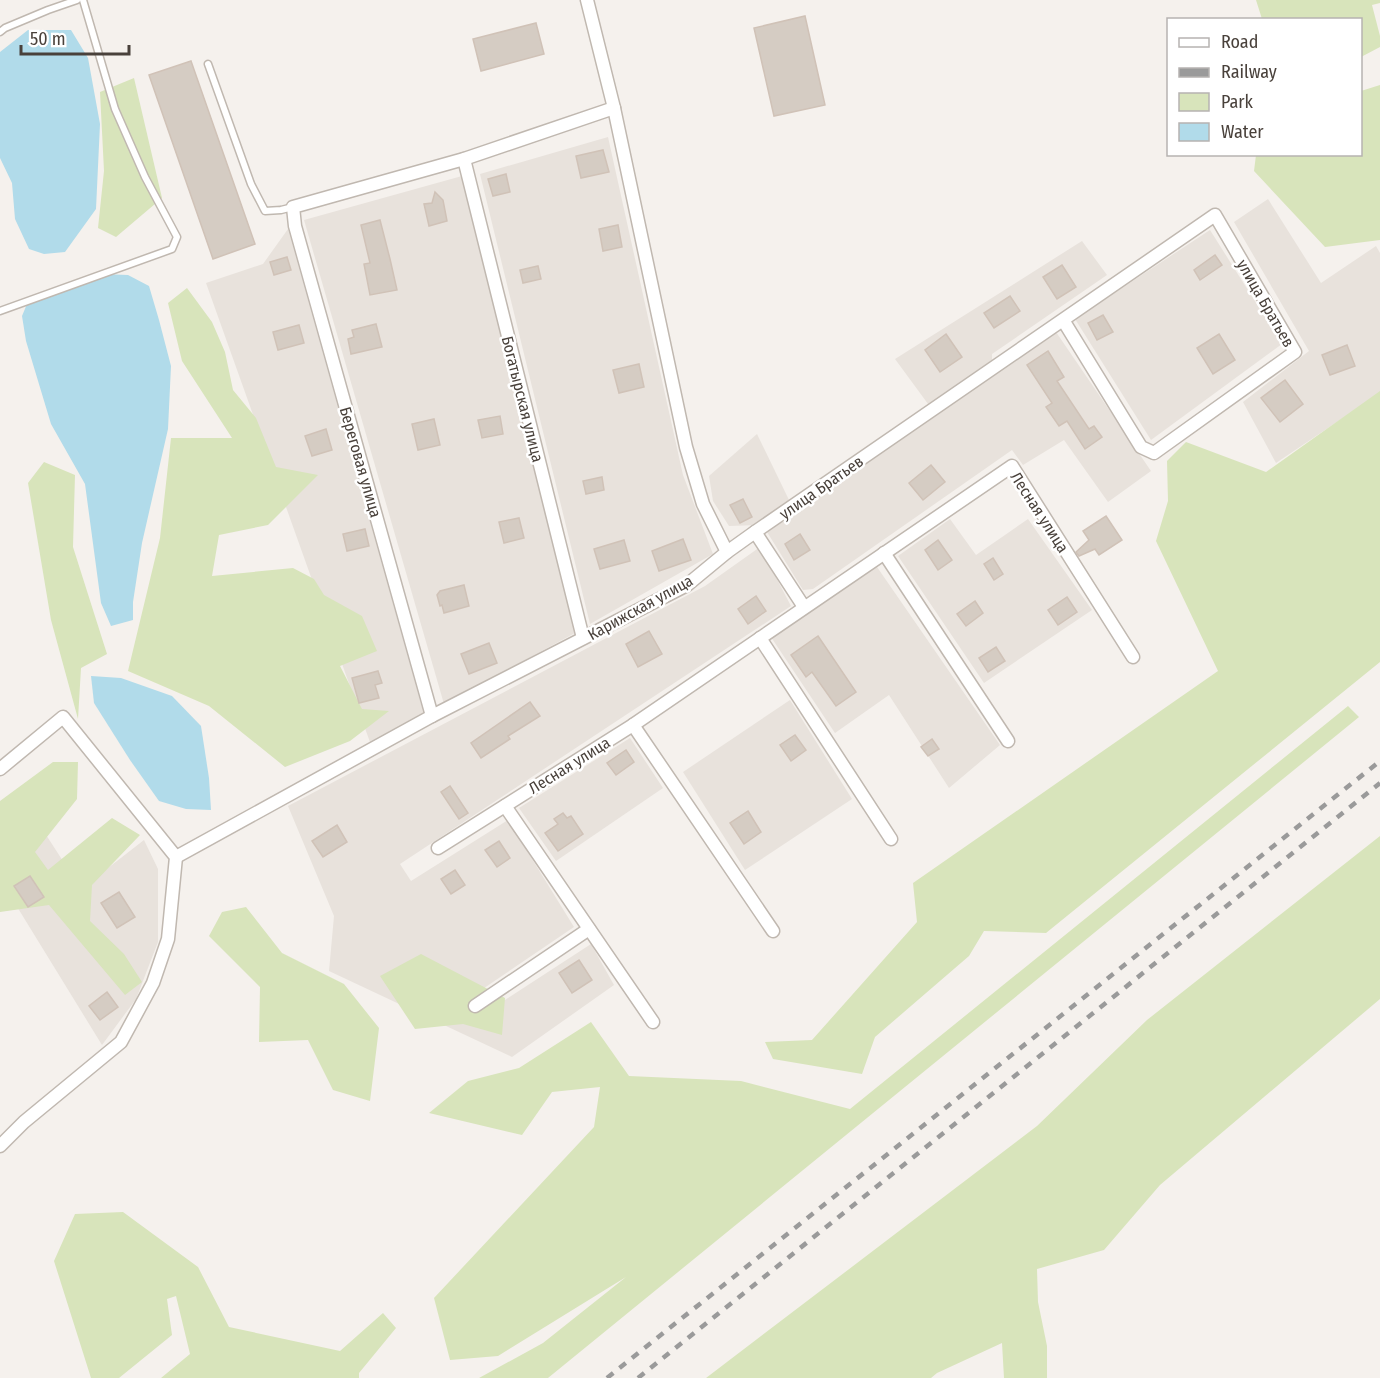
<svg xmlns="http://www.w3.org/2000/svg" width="1380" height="1378" viewBox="0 0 1380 1378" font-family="'Fira Sans Condensed',sans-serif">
  <rect width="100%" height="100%" fill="#f5f1ed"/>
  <g fill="#e8e2dc">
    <polygon points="608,137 683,475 713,554 590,624 480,174"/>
    <polygon points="462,176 575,633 444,704 304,220"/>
    <polygon points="1268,199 1321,283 1376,246 1380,253 1380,393 1276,463 1243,402 1309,351 1234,222"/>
    <polygon points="288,229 424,715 371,745 206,283 263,264"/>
    <polygon points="1210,230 1282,344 1151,440 1075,319"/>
    <polygon points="1082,241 1107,275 992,354 992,364 931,408 895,359"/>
    <polygon points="1056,332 1151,471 1108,502 1064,440 1023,465 1012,450 813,589 803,590 767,532"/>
    <polygon points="757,434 789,500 758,525 729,526 713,501 709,476"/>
    <polygon points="950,519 976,555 1028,519 1092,610 984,683 898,556"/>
    <polygon points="760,547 791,606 400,864 411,881 508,820 574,927 459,1005 471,1022 591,944 614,985 512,1057 329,971 334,916 288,806 705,586"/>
    <polygon points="877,567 1000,745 949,788 889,695 835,733 771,637"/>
    <polygon points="790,700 852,799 745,870 683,772"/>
    <polygon points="630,738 663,788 556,861 519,808"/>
    <polygon points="39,824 81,889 144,840 158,869 158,942 136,999 102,1045 0,879"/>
  </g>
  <g fill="#d8e4bb">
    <polygon points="1256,0 1380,0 1380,3 1372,5 1380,36 1380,47 1361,57 1360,20 1262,19"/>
    <polygon points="134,78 162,198 116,237 98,228 104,171 100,92"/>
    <polygon points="1380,85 1380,240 1325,247 1254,171 1256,155 1360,154 1361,91"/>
    <polygon points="187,288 212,322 225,352 233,390 256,418 276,467 318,475 268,525 219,535 212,576 293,568 314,579 324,595 362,616 377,651 340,666 362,709 389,711 350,741 285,767 209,706 128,671 160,538 171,438 232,438 182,361 168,303"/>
    <polygon points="1380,391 1380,662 1046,933 984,931 969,956 875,1037 862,1074 773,1059 765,1042 812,1040 917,922 913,883 1218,671 1156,541 1168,501 1167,461 1186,442 1266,472"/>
    <polygon points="44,462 75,475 73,547 107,654 81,668 78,719 51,620 28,483"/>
    <polygon points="1348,706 1359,717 548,1378 479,1378 543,1343 626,1277 498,1356 450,1360 434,1298 594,1127 600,1087 552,1092 522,1135 429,1113 468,1081 519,1068 591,1022 629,1076 741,1081 850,1109"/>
    <polygon points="53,762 78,762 77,799 35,852 48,870 112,818 140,835 92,885 90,921 124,954 142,982 125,995 49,905 0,912 0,801"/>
    <polygon points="1380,836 1380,999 1160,1185 1104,1250 1037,1269 1038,1302 1047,1346 1047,1378 1004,1378 1002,1343 937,1373 931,1378 706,1378 1037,1126 1147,1020"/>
    <polygon points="246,907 282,953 344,984 379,1028 370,1101 333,1090 308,1040 259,1042 260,987 209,936 222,912"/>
    <polygon points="421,954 505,998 502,1035 463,1024 415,1029 380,976"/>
    <polygon points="123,1212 198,1267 229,1327 340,1351 383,1313 396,1328 359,1373 359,1378 161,1378 190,1354 176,1296 167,1299 172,1335 119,1378 91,1378 54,1261 75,1214"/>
  </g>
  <g fill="#b1dbea">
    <polygon points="28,30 71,30 88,58 100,124 96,209 65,252 44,254 29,249 15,219 12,183 0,158 0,52"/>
    <polygon points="102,274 128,275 149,286 159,320 171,366 168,429 142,543 133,602 133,620 111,626 101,603 85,484 51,424 26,341 22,316 27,304"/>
    <polygon points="91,676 121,678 172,696 201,726 209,778 211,810 186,809 159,801 130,760 94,703"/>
  </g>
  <g fill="#d5ccc3" stroke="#d0c2b7" stroke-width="1.5">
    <polygon points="805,16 825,105 774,116 754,28"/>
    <polygon points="536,23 544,54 481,71 473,39"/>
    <polygon points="191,61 255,244 213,259 149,75"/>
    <polygon points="603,150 609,172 581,178 576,156"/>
    <polygon points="506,174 510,192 493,196 488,179"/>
    <polygon points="435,192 443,200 447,221 429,226 424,204 432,203"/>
    <polygon points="380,220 390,259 397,290 370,295 364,264 370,263 361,225"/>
    <polygon points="618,225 622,247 603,251 599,229"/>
    <polygon points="1215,255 1222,265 1200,280 1194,270"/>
    <polygon points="287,257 291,270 274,275 270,262"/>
    <polygon points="1062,265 1076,287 1057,299 1043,277"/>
    <polygon points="538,266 541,279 523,283 520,270"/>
    <polygon points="1010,296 1020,311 994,328 984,313"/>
    <polygon points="1103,315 1113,332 1097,340 1088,323"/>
    <polygon points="376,324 382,347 351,354 348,339 354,337 352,330"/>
    <polygon points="299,325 304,343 278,350 273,332"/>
    <polygon points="946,334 962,357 940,372 925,350"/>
    <polygon points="1219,334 1235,360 1213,374 1197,348"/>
    <polygon points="1347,345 1355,366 1330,375 1322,355"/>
    <polygon points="1048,351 1064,377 1057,381 1089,429 1094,426 1102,437 1085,449 1067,421 1059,426 1046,407 1052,403 1027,365"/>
    <polygon points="639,364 644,387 619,393 613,370"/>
    <polygon points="1285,380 1303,404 1280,422 1261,398"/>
    <polygon points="500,416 503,434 482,438 478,420"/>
    <polygon points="434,419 440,445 418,450 412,424"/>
    <polygon points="326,429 332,450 312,456 305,436"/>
    <polygon points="931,465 945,482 923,500 909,483"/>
    <polygon points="602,477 604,490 586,494 583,481"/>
    <polygon points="743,499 752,517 740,523 730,505"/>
    <polygon points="1106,516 1122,540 1099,555 1095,549 1079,556 1076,552 1089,540 1083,531"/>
    <polygon points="519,518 524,538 504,543 499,522"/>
    <polygon points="365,529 369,546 347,551 343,534"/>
    <polygon points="800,534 810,550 794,560 785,544"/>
    <polygon points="683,539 691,560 659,571 652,551"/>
    <polygon points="624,540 630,561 600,569 594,549"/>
    <polygon points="938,540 952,560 938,570 925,550"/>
    <polygon points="993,558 1003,574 994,580 984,564"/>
    <polygon points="464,585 469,606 444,613 442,605 440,606 437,595 440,591"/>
    <polygon points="756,596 766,611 748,624 738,609"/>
    <polygon points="1067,597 1077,612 1058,625 1048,610"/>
    <polygon points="975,601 983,613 966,626 957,614"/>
    <polygon points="649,631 662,654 638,667 626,644"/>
    <polygon points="818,636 856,692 836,706 812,672 806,677 791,655"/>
    <polygon points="489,643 497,663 469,674 461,654"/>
    <polygon points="996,647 1005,661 988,672 979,658"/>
    <polygon points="378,671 382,683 375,685 379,698 359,703 352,678"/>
    <polygon points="530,702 540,716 508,736 510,739 481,758 471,743"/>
    <polygon points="795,735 806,750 791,761 780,745"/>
    <polygon points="932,739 939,749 928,756 921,747"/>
    <polygon points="626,750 634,762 616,775 607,763"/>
    <polygon points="450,786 468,813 459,819 441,792"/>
    <polygon points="748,811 761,832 744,844 730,823"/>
    <polygon points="563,813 567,818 571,816 583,834 558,851 545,833 558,824 554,819"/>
    <polygon points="337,825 347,842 323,857 312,841"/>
    <polygon points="499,841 510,858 497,867 485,850"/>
    <polygon points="455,870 465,885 451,894 441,879"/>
    <polygon points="30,876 44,897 28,907 14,886"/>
    <polygon points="119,892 135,917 117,928 101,903"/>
    <polygon points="579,960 592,980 572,993 559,973"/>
    <polygon points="107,992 118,1007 100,1020 89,1006"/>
  </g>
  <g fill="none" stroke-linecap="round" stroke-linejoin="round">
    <g stroke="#c0b8b0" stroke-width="9">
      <g id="lane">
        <polyline points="0,32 5,28 48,10 77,0"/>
        <polyline points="208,64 251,184 265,211 281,210 293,207"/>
        <polyline points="0,311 172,249 177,237 145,177 115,109 83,0"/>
      </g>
    </g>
    <g stroke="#c0b8b0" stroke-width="15">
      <g id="street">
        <polyline points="464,159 583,638"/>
        <polyline points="755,532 804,607"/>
        <polyline points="727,552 755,532 1215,215 1295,352 1154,453 1141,447 1063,320"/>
        <polyline points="884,553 1008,741"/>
        <polyline points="760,638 891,839"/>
        <polyline points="432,716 295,226 293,207 464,159 614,108"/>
        <polyline points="633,725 773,931"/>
        <polyline points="0,769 63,717 176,857 168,939 153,983 121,1042 24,1122 0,1146"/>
        <polyline points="505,806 653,1022"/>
        <polyline points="438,848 633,725 1012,466 1133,657"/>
        <polyline points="176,857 432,716 687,585 727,552 703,504 686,447 614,108 587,0"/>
        <polyline points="475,1006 589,929"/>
      </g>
    </g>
    <use href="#lane" stroke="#fff" stroke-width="6"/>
    <use href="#street" stroke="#fff" stroke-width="12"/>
    <g stroke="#9a9a9a" stroke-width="4.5" stroke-dasharray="8 8" stroke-linecap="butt">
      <polyline points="607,1378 1380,761"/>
      <polyline points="638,1378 1380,783"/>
    </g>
  </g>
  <g text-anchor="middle" stroke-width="5" stroke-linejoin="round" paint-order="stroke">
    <g font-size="16" fill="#49413b" stroke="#fff">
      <text transform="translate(1266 303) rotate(60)" y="6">улица Братьев</text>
      <text transform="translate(523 399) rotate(76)" y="6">Богатырская улица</text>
      <text transform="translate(361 462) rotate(74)" y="6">Береговая улица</text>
      <text transform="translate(821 487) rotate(-35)" y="6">улица Братьев</text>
      <text transform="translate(1040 512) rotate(57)" y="6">Лесная улица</text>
      <text transform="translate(640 607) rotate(-29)" y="6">Карижская улица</text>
      <text transform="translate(569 765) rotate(-32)" y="6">Лесная улица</text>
    </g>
  </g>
  <rect x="1167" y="18" width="195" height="138" fill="#ffffff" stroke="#b6b3b1" stroke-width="1.5"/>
  <rect x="1179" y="38" width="30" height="9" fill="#ffffff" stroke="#b6b3b1" stroke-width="1.5"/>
  <text x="1221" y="48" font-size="18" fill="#49413b">Road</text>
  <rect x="1179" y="68" width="30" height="9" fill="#9a9a9a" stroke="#b6b3b1" stroke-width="1.5"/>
  <text x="1221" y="78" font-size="18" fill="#49413b">Railway</text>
  <rect x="1179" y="93" width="30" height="18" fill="#d8e4bb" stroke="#b6b3b1" stroke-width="1.5"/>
  <text x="1221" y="108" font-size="18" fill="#49413b">Park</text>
  <rect x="1179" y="123" width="30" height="18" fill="#b1dbea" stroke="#b6b3b1" stroke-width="1.5"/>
  <text x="1221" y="138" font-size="18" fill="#49413b">Water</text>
  <path d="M21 45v9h108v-9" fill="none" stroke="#49413b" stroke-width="3"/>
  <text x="30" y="45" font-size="18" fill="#49413b" stroke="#ffffff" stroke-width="4.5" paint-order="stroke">50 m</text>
</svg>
